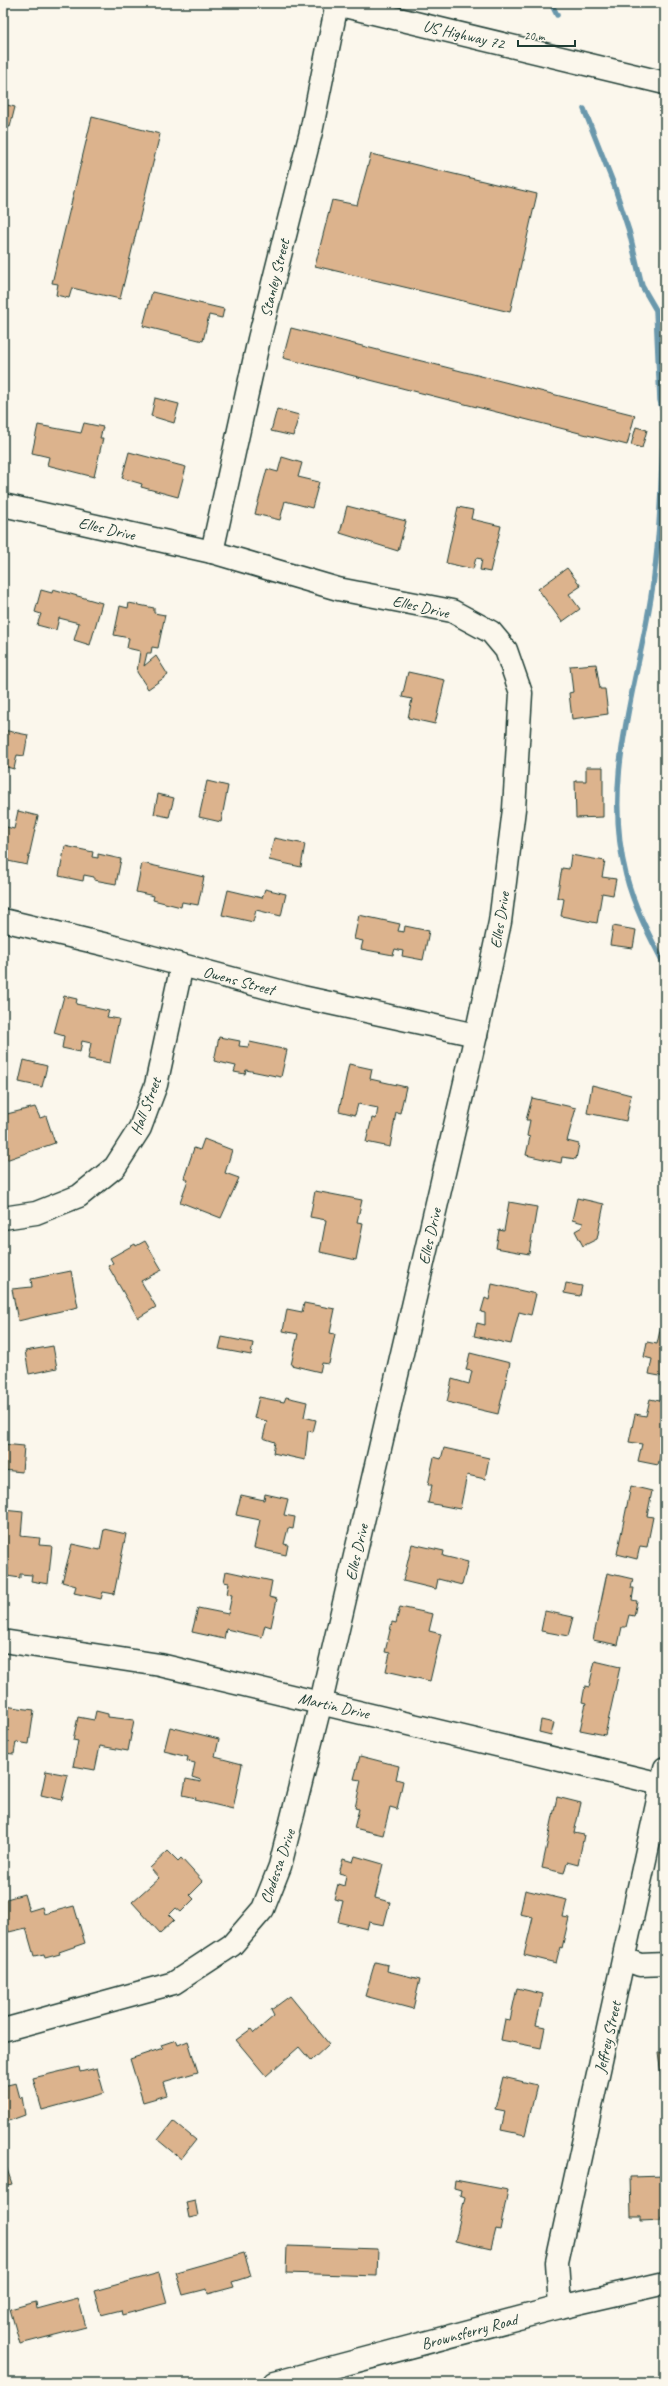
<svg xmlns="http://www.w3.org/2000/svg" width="668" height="2386" viewBox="0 0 668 2386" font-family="Caveat,sans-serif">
  <rect width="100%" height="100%" fill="#fbf7ec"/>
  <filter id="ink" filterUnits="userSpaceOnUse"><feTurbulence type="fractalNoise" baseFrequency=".025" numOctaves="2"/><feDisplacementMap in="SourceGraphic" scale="8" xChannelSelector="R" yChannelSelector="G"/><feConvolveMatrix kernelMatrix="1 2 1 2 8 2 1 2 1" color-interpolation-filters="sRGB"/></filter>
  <g filter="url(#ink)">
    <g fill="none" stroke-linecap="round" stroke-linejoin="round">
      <g stroke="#6b98ac" stroke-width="5.5">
        <polyline points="551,3 557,15"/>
        <path d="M584 109 614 185 629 231 642 286 656 310 660 400 664 416C661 476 661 538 651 597 636 690 602 780 626 875 634 907 650 937 665 966"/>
      </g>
    </g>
    <g fill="#dcb38d" stroke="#1f3d34">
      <polygon points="3,104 15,107 10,127 3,126"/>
      <polygon points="92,117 160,134 120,299 72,288 69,298 56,295 58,284 52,283"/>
      <polygon points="371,154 537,194 510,312 315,266 332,200 357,205"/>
      <polygon points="152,292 224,309 222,318 209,315 203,341 143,326"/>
      <polygon points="291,328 635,415 627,445 283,358"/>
      <polygon points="155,398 179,404 174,423 151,416"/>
      <polygon points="277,409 299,415 293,436 271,431"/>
      <polygon points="84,423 103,427 100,438 103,438 94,477 47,465 49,457 32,453 38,425 81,433"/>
      <polygon points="636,427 647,430 642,448 631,445"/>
      <polygon points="129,452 186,467 178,497 141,487 142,484 122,478"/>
      <polygon points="282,457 302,463 298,477 319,482 312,508 285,501 280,520 255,514 267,469 278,472"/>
      <polygon points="347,506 406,521 398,551 340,533"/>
      <polygon points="458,507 473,510 471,519 501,526 490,572 480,570 482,559 476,558 473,569 446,563"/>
      <polygon points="567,568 581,586 569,594 580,609 562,622 538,589"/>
      <polygon points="53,589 102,603 90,645 74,640 79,623 59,618 56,630 37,625 41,614 35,612 41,590 52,593"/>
      <polygon points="129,603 154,608 154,613 165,615 158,648 152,647 151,653 147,653 144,666 156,656 168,675 148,689 137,672 140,651 127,648 129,638 114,635 120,606 128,608"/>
      <polygon points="596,664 600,689 605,689 608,714 572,719 569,693 573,692 570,666"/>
      <polygon points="408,672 445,680 435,724 408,718 412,699 402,697"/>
      <polygon points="3,730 28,735 24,756 17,755 14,769 3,766 5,751 3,751"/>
      <polygon points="586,767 603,767 603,817 576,818 575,781 586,781"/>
      <polygon points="207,781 228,786 221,822 199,817"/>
      <polygon points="158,794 174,798 169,817 154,814"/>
      <polygon points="18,811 38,816 27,865 3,860 3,826 14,829"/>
      <polygon points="274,838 305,844 301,867 269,860"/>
      <polygon points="65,846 93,852 92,857 98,858 98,854 121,859 116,884 94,880 94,877 84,875 83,881 59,876"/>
      <polygon points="571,855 605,861 602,877 616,879 613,895 602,893 597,923 561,916 564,899 557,897 562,868 569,869"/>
      <polygon points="142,863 204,877 198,905 182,902 181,907 153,900 154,896 136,892"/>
      <polygon points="265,889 286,894 281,916 256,910 253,922 222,915 228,890 262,898"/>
      <polygon points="359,915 400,924 398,931 404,932 405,926 429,931 423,960 402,956 403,951 395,949 393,955 361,949 363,941 354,939"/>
      <polygon points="613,926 636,930 633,948 610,945"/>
      <polygon points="64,996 77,999 76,1004 109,1011 107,1017 119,1019 110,1063 88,1059 91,1043 82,1041 80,1052 62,1048 64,1036 54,1033"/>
      <polygon points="219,1037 240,1041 239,1046 248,1047 250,1042 287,1050 281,1077 246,1070 245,1074 234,1072 236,1066 214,1061"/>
      <polygon points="24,1060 47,1066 42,1087 19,1082"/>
      <polygon points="349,1064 372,1069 370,1079 406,1087 400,1113 396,1112 390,1147 366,1142 372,1118 376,1119 378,1108 358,1104 355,1115 339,1111"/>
      <polygon points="592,1085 631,1095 626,1121 587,1113"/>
      <polygon points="532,1098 576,1108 567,1141 579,1144 576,1159 562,1157 561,1163 526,1155 530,1137 527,1136 530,1120 526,1120"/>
      <polygon points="35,1107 40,1118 46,1116 55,1143 3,1161 3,1115"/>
      <polygon points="204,1139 232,1150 225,1173 239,1178 221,1218 180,1202 188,1180 184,1178 194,1148 200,1150"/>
      <polygon points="315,1191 362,1200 357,1222 363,1223 356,1260 320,1252 326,1220 310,1217"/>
      <polygon points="577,1198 604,1204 597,1239 583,1246 575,1231 582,1227 583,1223 572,1220"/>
      <polygon points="509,1202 537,1207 529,1254 496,1248 499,1230 504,1231"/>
      <polygon points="145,1241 162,1270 141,1281 156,1307 138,1318 108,1266 113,1263 110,1258 135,1244 136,1246"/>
      <polygon points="71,1271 78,1307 18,1321 12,1289 32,1287 31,1279"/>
      <polygon points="566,1283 582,1286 580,1296 564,1293"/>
      <polygon points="492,1284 536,1294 531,1315 519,1312 511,1344 474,1336 477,1323 485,1325 485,1313 481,1312 485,1298 489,1300"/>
      <polygon points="304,1303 335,1309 330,1333 335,1334 329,1364 322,1363 320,1372 291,1365 298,1334 283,1331 287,1309 302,1312"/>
      <polygon points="661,1326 665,1326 665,1377 649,1374 652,1359 644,1357 647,1342 657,1344"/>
      <polygon points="222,1337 253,1343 251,1355 219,1349"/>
      <polygon points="53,1346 57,1368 29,1374 25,1351"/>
      <polygon points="470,1353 510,1363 498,1414 447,1402 452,1379 469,1384 472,1371 466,1370"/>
      <polygon points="259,1397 284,1402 286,1397 307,1402 304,1417 316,1420 313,1432 308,1431 305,1460 273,1453 275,1442 263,1438 267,1421 254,1418"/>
      <polygon points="650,1399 665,1402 665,1449 662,1448 658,1465 638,1461 642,1444 629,1442 635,1414 646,1416"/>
      <polygon points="3,1444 24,1446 22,1472 3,1470"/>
      <polygon points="444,1448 489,1458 485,1479 467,1475 460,1509 428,1503 432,1485 428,1485 434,1457 441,1459"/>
      <polygon points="631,1486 652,1491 647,1516 653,1517 647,1547 640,1546 637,1559 617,1554"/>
      <polygon points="265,1494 288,1499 284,1515 295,1517 293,1529 288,1528 284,1544 288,1545 286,1555 254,1548 260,1520 236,1515 241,1495 264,1500"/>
      <polygon points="3,1510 23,1512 21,1536 40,1538 39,1545 52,1546 48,1584 31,1581 32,1575 20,1574 20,1578 7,1576 8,1568 3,1568"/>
      <polygon points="104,1529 126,1534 114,1594 103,1592 101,1599 74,1593 76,1586 62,1582 72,1544 100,1550"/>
      <polygon points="412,1544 444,1551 443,1556 468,1562 462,1585 438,1579 436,1589 403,1581"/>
      <polygon points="226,1571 272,1581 269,1597 277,1599 271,1627 265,1625 262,1637 226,1629 224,1639 192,1632 198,1608 228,1614 232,1595 227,1594 229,1583 224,1582"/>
      <polygon points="607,1573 633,1579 631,1588 634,1588 632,1600 637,1601 634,1616 629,1615 626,1627 622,1627 618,1645 593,1640"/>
      <polygon points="400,1607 433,1614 429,1631 441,1634 430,1681 386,1671 390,1653 385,1652 392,1622 396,1623"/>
      <polygon points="545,1611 573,1617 568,1636 541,1631"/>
      <polygon points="595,1661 620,1667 605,1735 580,1730 586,1703 582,1702 585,1686 589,1687"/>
      <polygon points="3,1697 5,1697 4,1706 34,1710 29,1744 16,1742 14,1754 3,1753"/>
      <polygon points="96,1711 108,1714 108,1717 134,1720 128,1751 100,1746 95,1770 73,1766 78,1741 73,1740 78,1717 94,1720"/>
      <polygon points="541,1720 554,1723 551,1735 539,1732"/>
      <polygon points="170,1727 219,1739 215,1757 242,1764 233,1809 195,1800 196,1798 183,1795 186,1779 201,1782 201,1780 192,1777 195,1763 187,1761 188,1757 164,1751"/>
      <polygon points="360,1756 399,1766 396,1779 403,1781 397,1809 390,1807 383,1835 354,1828 359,1809 355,1808 361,1780 354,1779"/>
      <polygon points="46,1771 68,1775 62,1800 41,1795"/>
      <polygon points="557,1797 581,1803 574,1833 584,1835 578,1865 567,1862 564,1873 542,1868"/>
      <polygon points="168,1851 178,1861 181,1858 203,1882 190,1895 194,1899 181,1912 176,1908 169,1915 174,1920 160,1933 132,1902 159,1878 150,1868"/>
      <polygon points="355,1856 383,1864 375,1898 390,1902 384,1925 369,1922 367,1929 338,1922 343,1901 334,1899 338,1884 344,1886 346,1875 339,1873 343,1859 353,1862"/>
      <polygon points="525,1890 567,1900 563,1917 569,1918 562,1948 560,1947 556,1963 524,1955 533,1917 520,1914"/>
      <polygon points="24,1894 29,1911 42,1907 44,1914 74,1906 85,1943 59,1952 60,1954 45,1958 44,1954 34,1956 26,1928 9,1932 3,1908 3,1900"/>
      <polygon points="375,1962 388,1965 387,1971 420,1979 413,2009 365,1996"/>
      <polygon points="517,1988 543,1994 536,2025 545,2027 541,2048 501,2040 505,2019 510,2020"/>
      <polygon points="290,1996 329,2044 311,2061 299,2047 266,2076 236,2040 251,2029 254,2033 274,2016 271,2010"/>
      <polygon points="176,2040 178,2045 188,2041 198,2072 163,2082 167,2095 143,2102 130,2059 163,2048 161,2045"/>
      <polygon points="665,2052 665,2082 662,2082 658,2053"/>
      <polygon points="79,2067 80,2072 97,2068 104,2093 42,2110 33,2078"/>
      <polygon points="503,2077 537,2085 525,2135 501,2130 505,2111 495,2109"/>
      <polygon points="16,2083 20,2098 22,2097 25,2115 3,2123 3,2086"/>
      <polygon points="173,2121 196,2140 181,2159 158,2140"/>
      <polygon points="6,2166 12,2184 3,2186 3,2167"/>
      <polygon points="665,2176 665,2216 661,2217 661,2220 641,2221 641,2217 631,2217 630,2177"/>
      <polygon points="455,2180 508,2190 500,2230 496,2229 491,2249 455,2241 465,2197 460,2195 461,2190 454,2188"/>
      <polygon points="195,2200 198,2216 189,2218 186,2202"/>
      <polygon points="287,2246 378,2249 377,2276 286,2273"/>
      <polygon points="244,2253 251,2276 232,2282 234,2287 208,2294 207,2289 183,2295 176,2272"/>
      <polygon points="159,2273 167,2303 122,2315 121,2310 101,2315 94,2291"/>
      <polygon points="78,2298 86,2327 20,2344 10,2309 36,2302 37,2309"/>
    </g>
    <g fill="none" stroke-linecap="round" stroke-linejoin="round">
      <g stroke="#1f3d34" stroke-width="25">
        <g id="minor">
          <polyline points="3,505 212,552 338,589 452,611 491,632 506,650 521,693 514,809 500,922 476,1035 321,1702 280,1866 263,1909 232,1945 174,1983 3,2030"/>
          <polyline points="212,552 259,339 311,132 337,4"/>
          <polyline points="3,920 107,945 302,997 476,1035"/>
          <polyline points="3,1218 36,1213 79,1196 115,1167 140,1128 156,1085 182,965"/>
          <polyline points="3,1641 160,1665 661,1784"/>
          <polyline points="624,1959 640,1965 665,1964"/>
          <polyline points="560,2307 557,2262 665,1768"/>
          <polyline points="274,2383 560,2307 665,2283"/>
        </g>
      </g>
      <g stroke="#1f3d34" stroke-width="25">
        <polyline id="highway" points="332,3 665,83"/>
      </g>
      <use href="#minor" stroke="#fbf7ec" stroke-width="22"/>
      <use href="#highway" stroke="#fbf7ec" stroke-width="22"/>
    </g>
  </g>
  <g text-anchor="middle" stroke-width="3.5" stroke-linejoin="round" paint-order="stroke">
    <g font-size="16" fill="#1f3d34" stroke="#fbf7ec">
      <text transform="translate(464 34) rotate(13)" y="6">US Highway 72</text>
      <text transform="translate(274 278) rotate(-76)" y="6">Stanley Street</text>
      <text transform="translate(107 528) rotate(13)" y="6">Elles Drive</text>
      <text transform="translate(421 606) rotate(13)" y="6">Elles Drive</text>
      <text transform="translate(499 920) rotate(-81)" y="6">Elles Drive</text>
      <text transform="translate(239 980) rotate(15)" y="6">Owens Street</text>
      <text transform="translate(145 1106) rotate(-69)" y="6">Hall Street</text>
      <text transform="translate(429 1236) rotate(-77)" y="6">Elles Drive</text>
      <text transform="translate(356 1552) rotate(-77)" y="6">Elles Drive</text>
      <text transform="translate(334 1705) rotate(13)" y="6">Martin Drive</text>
      <text transform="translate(277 1866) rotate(-71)" y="6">Clodessa Drive</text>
      <text transform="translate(607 2037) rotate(-77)" y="6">Jeffrey Street</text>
      <text transform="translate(469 2331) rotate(-15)" y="6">Brownsferry Road</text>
    </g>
  </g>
  <rect width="668" height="2386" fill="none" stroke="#fbf7ec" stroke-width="16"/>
  <rect x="8" y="8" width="652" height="2370" fill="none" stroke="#1f3d34" stroke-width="1.5" filter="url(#ink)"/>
  <path d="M518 40v6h57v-6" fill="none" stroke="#1f3d34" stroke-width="2"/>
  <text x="524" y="40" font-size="12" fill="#1f3d34" stroke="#fbf7ec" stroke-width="3" paint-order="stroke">20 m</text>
</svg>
